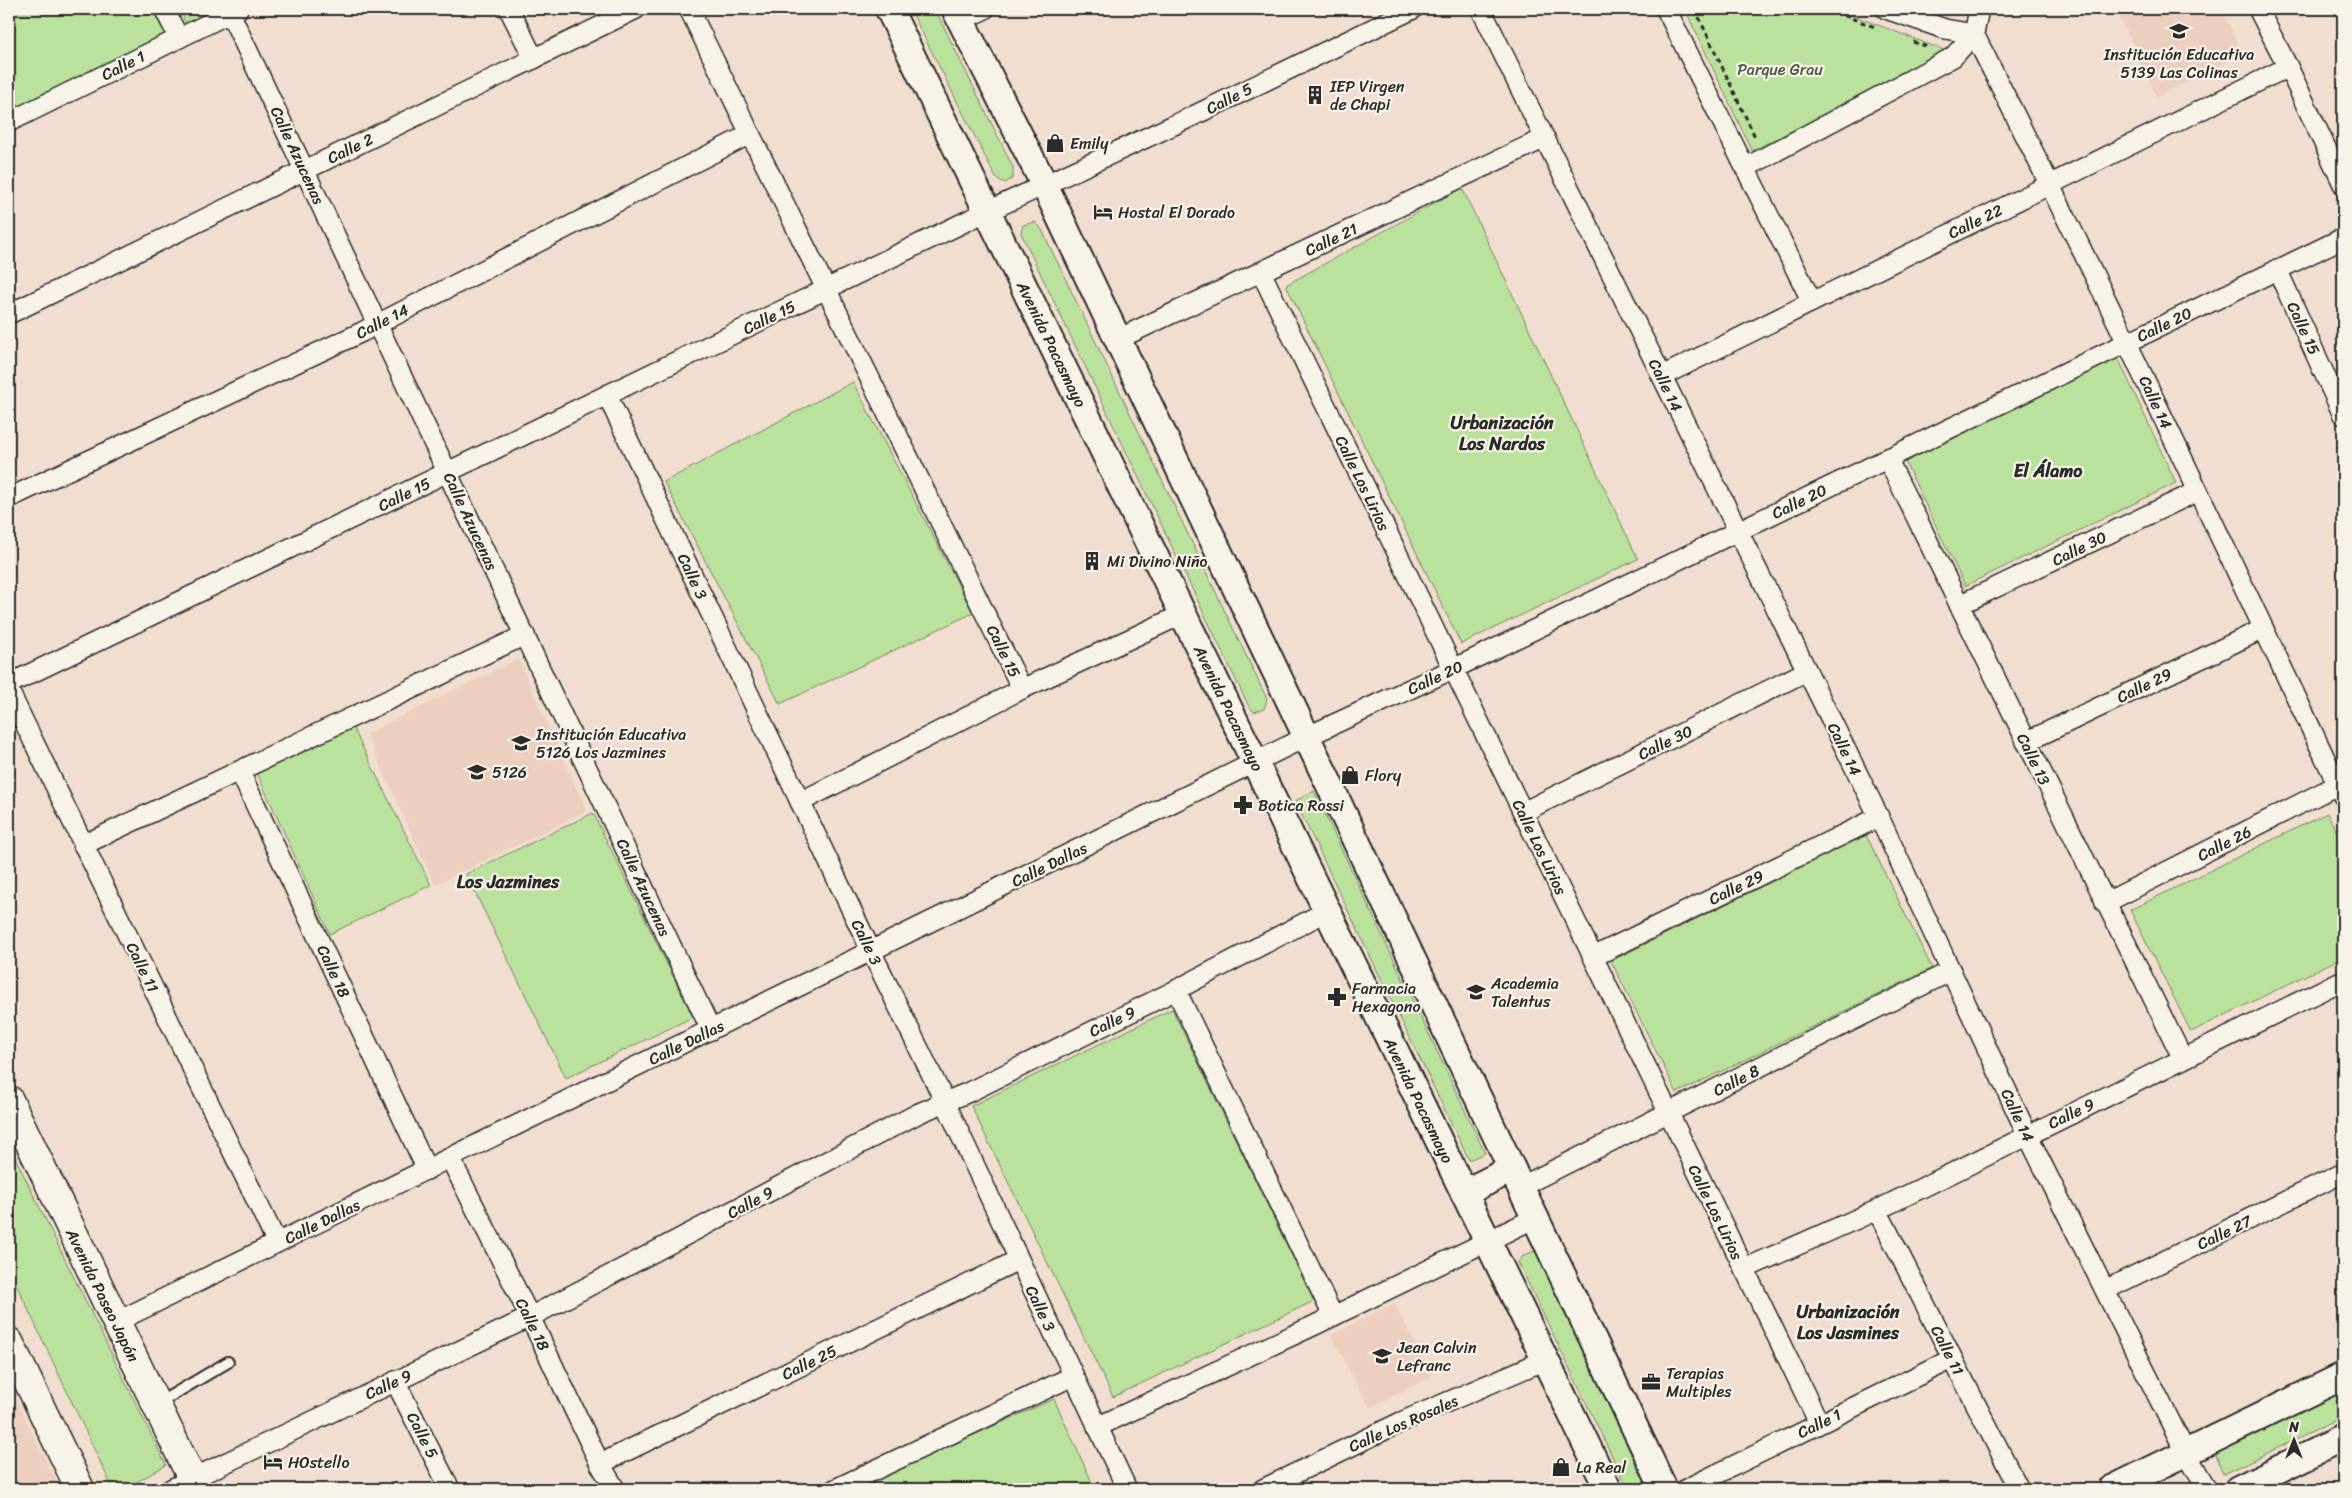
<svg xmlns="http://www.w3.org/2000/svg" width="2352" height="1498" viewBox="0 0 2352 1498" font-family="Sriracha,sans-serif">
  <rect width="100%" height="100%" fill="#f1ded0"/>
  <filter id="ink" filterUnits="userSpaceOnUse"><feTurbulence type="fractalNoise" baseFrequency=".02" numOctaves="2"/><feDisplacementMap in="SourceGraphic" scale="10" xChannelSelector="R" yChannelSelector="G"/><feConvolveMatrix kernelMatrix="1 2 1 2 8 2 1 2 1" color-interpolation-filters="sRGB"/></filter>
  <g filter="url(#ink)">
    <g fill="#edcfbf">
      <polygon points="2116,9 2222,9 2242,54 2157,97"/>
      <polygon points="518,659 587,811 435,885 366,734"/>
      <polygon points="1394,1303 1432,1376 1370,1408 1331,1335"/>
      <polygon points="9,1385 60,1489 9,1489"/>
    </g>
    <g fill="#bbe29d" stroke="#738664">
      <polygon points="9,9 156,9 169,33 9,111"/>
      <polygon points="179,9 228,9 189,29"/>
      <polygon points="910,9 935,9 1013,167 1013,178 1005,183 996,178"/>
      <polygon points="1685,9 1836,9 1949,52 1752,151"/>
      <polygon points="1462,188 1638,559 1461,644 1286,285"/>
      <polygon points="1035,222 1041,228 1267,699 1264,709 1254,712 1248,705 1021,233 1023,225"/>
      <polygon points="2118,358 2176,483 1965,586 1905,462"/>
      <polygon points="853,382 973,613 780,704 664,482"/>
      <polygon points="353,728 431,885 330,934 257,773"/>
      <polygon points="1314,791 1485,1153 1469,1160 1295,801"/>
      <polygon points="593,813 693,1017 566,1078 466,874"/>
      <polygon points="2327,813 2343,844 2343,957 2191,1032 2130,910"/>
      <polygon points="1866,835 1932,968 1677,1093 1611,961"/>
      <polygon points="1172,1009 1314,1301 1113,1397 971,1106"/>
      <polygon points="9,1145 166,1465 125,1489 113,1489 9,1269"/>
      <polygon points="1534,1251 1544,1258 1654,1489 1628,1489 1518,1262 1523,1256"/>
      <polygon points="2343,1390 2343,1417 2223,1474 2215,1452"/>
      <polygon points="1054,1399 1095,1489 853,1489"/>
    </g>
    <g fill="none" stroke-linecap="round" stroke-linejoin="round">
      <g stroke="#2b2b2b" stroke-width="14">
        <polyline id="lane" points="157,1404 228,1362"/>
      </g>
      <g stroke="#2b2b2b" stroke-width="22">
        <g id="street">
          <polyline points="164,9 179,38"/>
          <polyline points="509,9 534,59"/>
          <polyline points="689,9 1022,689"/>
          <polyline points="1481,9 1879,817 2027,1134 2186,1453 2207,1489"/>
          <polyline points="1666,9 1812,302"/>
          <polyline points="1886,9 1945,29 1974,34"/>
          <path d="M1979 9 1974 34C2102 285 2222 541 2343 796"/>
          <polyline points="2258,9 2288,67 2343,184"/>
          <polyline points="230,13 711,1030"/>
          <polyline points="961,20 985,9"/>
          <polyline points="9,122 238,9"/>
          <polyline points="1745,168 1953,57 1974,34"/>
          <polyline points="2277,269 2343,415"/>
          <polyline points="1261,272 1819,1423"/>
          <polyline points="9,314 636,9"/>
          <polyline points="1118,339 1545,138"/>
          <polyline points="1662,376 2288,67"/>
          <polyline points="607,395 871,951 945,1102 1127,1489"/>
          <polyline points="1887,458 2183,1059"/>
          <polyline points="9,498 362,332 750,134"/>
          <polyline points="1959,605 2198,491"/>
          <polyline points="9,684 971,219 1191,117 1413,9"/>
          <polyline points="9,691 277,1243"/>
          <polyline points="2026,742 2263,629"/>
          <polyline points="240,772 427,1170"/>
          <polyline points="800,802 1022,689 1183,614"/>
          <polyline points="1523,812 1807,671"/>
          <polyline points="83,845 525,635"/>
          <polyline points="2105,903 2343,782"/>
          <polyline points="1593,957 1879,817"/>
          <polyline points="1176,990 1333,1316"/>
          <polyline points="450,1158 530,1317 600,1464 615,1489"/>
          <polyline points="1520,1187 1951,971"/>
          <polyline points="1877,1210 2019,1489"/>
          <polyline points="1744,1269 1877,1210 2343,980"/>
          <polyline points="2105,1290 2343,1173"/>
          <polyline points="116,1322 1306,737 1453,669 2343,238"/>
          <polyline points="395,1381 450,1489"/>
          <polyline points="1097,1427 1315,1325 1535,1218"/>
          <polyline points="600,1464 1018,1260"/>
          <polyline points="171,1489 530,1317 919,1113 969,1092 1176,990 1327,911"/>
          <polyline points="835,1489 1073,1376"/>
          <polyline points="1263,1489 1401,1422 1545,1360"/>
          <polyline points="1686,1489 1952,1359"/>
        </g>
      </g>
      <g stroke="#2b2b2b" stroke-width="30">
        <g id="secondary">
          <polyline points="889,9 1608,1489"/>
          <polyline points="955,9 1044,184 1664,1489"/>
          <polyline points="1464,1193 1512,1169"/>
          <polyline points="2112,1489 2343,1376"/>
          <polyline points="2238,1489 2343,1438"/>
        </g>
      </g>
      <g stroke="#2b2b2b" stroke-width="31">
        <g id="primary">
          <polyline points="9,1100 197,1489"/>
          <polyline points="9,1342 80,1489"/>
        </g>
      </g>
      <g stroke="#2b2b2b" stroke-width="3" stroke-dasharray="5 4" stroke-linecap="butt">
        <polyline points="1695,9 1756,139"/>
        <polyline points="1827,9 1875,27"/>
        <polyline points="1913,42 1928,47"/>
      </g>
      <use href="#lane" stroke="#f7f3e8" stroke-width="10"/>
      <use href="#street" stroke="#f7f3e8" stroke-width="19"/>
      <use href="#secondary" stroke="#f7f3e8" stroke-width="26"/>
      <use href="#primary" stroke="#f7f3e8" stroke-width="28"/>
    </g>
  </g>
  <defs>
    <g id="school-bare" transform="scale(1.5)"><path d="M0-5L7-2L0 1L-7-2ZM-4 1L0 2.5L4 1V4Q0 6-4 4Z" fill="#2b2b2b" stroke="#f7f3e8" stroke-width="2.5" paint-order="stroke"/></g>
    <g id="building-bare" transform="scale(1.5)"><path d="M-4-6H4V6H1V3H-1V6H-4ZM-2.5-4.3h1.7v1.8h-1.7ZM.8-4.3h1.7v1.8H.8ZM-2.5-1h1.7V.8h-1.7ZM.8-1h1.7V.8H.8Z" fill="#2b2b2b" stroke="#f7f3e8" stroke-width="2.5" paint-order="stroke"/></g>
    <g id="shop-bare" transform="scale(1.5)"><path d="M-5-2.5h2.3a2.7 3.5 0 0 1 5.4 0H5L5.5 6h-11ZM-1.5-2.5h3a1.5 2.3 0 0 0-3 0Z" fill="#2b2b2b" stroke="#f7f3e8" stroke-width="2.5" paint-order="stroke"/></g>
    <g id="hotel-bare" transform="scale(1.5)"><path d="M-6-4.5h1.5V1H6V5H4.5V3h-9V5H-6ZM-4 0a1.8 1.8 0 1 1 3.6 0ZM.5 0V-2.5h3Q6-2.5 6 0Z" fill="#2b2b2b" stroke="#f7f3e8" stroke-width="2.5" paint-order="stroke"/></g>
    <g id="pharmacy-bare" transform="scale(1.5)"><path d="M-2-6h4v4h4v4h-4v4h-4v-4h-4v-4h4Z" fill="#2b2b2b" stroke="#f7f3e8" stroke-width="2.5" paint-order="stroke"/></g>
    <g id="office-bare" transform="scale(1.5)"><path d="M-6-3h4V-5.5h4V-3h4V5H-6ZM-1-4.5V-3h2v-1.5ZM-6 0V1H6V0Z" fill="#2b2b2b" stroke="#f7f3e8" stroke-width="2.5" paint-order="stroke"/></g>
  </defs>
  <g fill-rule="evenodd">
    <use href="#school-bare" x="2179" y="31"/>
    <use href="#building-bare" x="1315" y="95"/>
    <use href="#shop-bare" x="1055" y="143"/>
    <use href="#hotel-bare" x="1103" y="212"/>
    <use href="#building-bare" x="1092" y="561"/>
    <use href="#school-bare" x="521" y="743"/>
    <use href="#school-bare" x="477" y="772"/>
    <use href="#shop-bare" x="1350" y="775"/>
    <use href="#pharmacy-bare" x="1243" y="805"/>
    <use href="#school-bare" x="1476" y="992"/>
    <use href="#pharmacy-bare" x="1337" y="997"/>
    <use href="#school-bare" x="1382" y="1356"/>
    <use href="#office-bare" x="1651" y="1382"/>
    <use href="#hotel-bare" x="273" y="1462"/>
    <use href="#shop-bare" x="1561" y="1467"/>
  </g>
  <g text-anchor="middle" stroke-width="4.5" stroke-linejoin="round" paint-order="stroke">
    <g font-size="16" fill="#2b2b2b" stroke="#f7f3e8" text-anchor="start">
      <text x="2179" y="60" text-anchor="middle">Institución Educativa<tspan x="2179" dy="18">5139 Las Colinas</tspan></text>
      <text x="1330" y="92">IEP Virgen<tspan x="1330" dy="18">de Chapi</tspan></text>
      <text x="1070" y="149">Emily</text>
      <text x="1118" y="218">Hostal El Dorado</text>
      <text x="1107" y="567">Mi Divino Niño</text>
      <text x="536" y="740">Institución Educativa<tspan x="536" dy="18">5126 Los Jazmines</tspan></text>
      <text x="492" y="778">5126</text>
      <text x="1365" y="781">Flory</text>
      <text x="1258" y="811">Botica Rossi</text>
      <text x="1491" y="989">Academia<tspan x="1491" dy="18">Talentus</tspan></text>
      <text x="1352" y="994">Farmacia<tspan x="1352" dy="18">Hexagono</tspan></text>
      <text x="1397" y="1353">Jean Calvin<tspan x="1397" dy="18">Lefranc</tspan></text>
      <text x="1666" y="1379">Terapias<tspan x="1666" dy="18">Multiples</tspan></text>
      <text x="288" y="1468">HOstello</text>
      <text x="1576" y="1473">La Real</text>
    </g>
    <g font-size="16" fill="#2b2b2b" stroke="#f7f3e8">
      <text transform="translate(123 65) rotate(-27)" y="6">Calle 1</text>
      <text transform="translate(1229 98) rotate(-27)" y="6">Calle 5</text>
      <text transform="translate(350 148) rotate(-26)" y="6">Calle 2</text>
      <text transform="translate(298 155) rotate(65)" y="6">Calle Azucenas</text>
      <text transform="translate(1975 221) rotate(-26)" y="6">Calle 22</text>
      <text transform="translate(1331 239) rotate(-25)" y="6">Calle 21</text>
      <text transform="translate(769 317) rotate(-26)" y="6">Calle 15</text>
      <text transform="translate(382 321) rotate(-27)" y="6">Calle 14</text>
      <text transform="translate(2164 324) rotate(-26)" y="6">Calle 20</text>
      <text transform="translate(2304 328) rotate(65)" y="6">Calle 15</text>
      <text transform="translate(1052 344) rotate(64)" y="6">Avenida Pacasmayo</text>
      <text transform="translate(1666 385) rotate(64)" y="6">Calle 14</text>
      <text transform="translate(2156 402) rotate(65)" y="6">Calle 14</text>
      <text transform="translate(1363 483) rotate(64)" y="6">Calle Los Lirios</text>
      <text transform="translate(404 494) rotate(-26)" y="6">Calle 15</text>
      <text transform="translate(1799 501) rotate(-26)" y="6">Calle 20</text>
      <text transform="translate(471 521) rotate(65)" y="6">Calle Azucenas</text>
      <text transform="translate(2079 548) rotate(-26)" y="6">Calle 30</text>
      <text transform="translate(693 576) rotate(65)" y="6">Calle 3</text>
      <text transform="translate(1004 651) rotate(64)" y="6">Calle 15</text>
      <text transform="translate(1435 677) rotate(-25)" y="6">Calle 20</text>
      <text transform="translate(2144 685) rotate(-26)" y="6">Calle 29</text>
      <text transform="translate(1229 708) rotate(64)" y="6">Avenida Pacasmayo</text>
      <text transform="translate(1665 742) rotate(-26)" y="6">Calle 30</text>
      <text transform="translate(1845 749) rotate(64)" y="6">Calle 14</text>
      <text transform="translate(2034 759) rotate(64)" y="6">Calle 13</text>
      <text transform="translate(2224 843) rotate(-27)" y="6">Calle 26</text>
      <text transform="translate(1540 847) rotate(64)" y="6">Calle Los Lirios</text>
      <text transform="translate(1049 864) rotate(-26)" y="6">Calle Dallas</text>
      <text transform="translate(644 887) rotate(65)" y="6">Calle Azucenas</text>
      <text transform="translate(1736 887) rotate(-26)" y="6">Calle 29</text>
      <text transform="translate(867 942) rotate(64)" y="6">Calle 3</text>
      <text transform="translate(143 967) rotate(64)" y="6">Calle 11</text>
      <text transform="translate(334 971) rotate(65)" y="6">Calle 18</text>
      <text transform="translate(1112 1021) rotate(-26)" y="6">Calle 9</text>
      <text transform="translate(686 1042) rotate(-26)" y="6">Calle Dallas</text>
      <text transform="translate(1736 1080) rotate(-27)" y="6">Calle 8</text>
      <text transform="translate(1419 1100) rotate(64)" y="6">Avenida Pacasmayo</text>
      <text transform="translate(2071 1113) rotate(-26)" y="6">Calle 9</text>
      <text transform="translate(2018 1115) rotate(65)" y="6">Calle 14</text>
      <text transform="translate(750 1202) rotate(-28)" y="6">Calle 9</text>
      <text transform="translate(1716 1212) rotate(64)" y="6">Calle Los Lirios</text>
      <text transform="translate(322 1221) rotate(-26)" y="6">Calle Dallas</text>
      <text transform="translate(2224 1232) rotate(-26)" y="6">Calle 27</text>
      <text transform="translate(103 1295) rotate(64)" y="6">Avenida Paseo Japón</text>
      <text transform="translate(1041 1308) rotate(65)" y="6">Calle 3</text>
      <text transform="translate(533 1324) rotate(64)" y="6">Calle 18</text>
      <text transform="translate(1948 1350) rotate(63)" y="6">Calle 11</text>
      <text transform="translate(809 1362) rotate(-26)" y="6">Calle 25</text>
      <text transform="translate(388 1384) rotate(-25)" y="6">Calle 9</text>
      <text transform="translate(1403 1423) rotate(-24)" y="6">Calle Los Rosales</text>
      <text transform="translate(1819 1423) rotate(-26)" y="6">Calle 1</text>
      <text transform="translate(423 1435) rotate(63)" y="6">Calle 5</text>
    </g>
    <g font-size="16" fill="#4f5948" stroke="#f7f3e8">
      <text x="1780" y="75">Parque Grau</text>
    </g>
    <g font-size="18" font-weight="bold" fill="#2b2b2b" stroke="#f7f3e8">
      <text x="1502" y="429">Urbanización<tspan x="1502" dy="21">Los Nardos</tspan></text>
      <text x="2048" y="477">El Álamo</text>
      <text x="508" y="888">Los Jazmines</text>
      <text x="1848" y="1318">Urbanización<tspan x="1848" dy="21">Los Jasmines</tspan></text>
    </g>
  </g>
  <rect width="2352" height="1498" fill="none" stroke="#f7f3e8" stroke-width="30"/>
  <rect x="15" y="15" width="2322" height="1468" fill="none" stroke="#2b2b2b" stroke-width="2" filter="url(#ink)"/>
  <g transform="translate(2294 1440)" stroke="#f7f3e8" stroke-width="4" paint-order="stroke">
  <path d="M0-4L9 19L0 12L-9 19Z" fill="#2b2b2b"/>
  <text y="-8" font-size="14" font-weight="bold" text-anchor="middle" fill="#2b2b2b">N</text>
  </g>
</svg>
